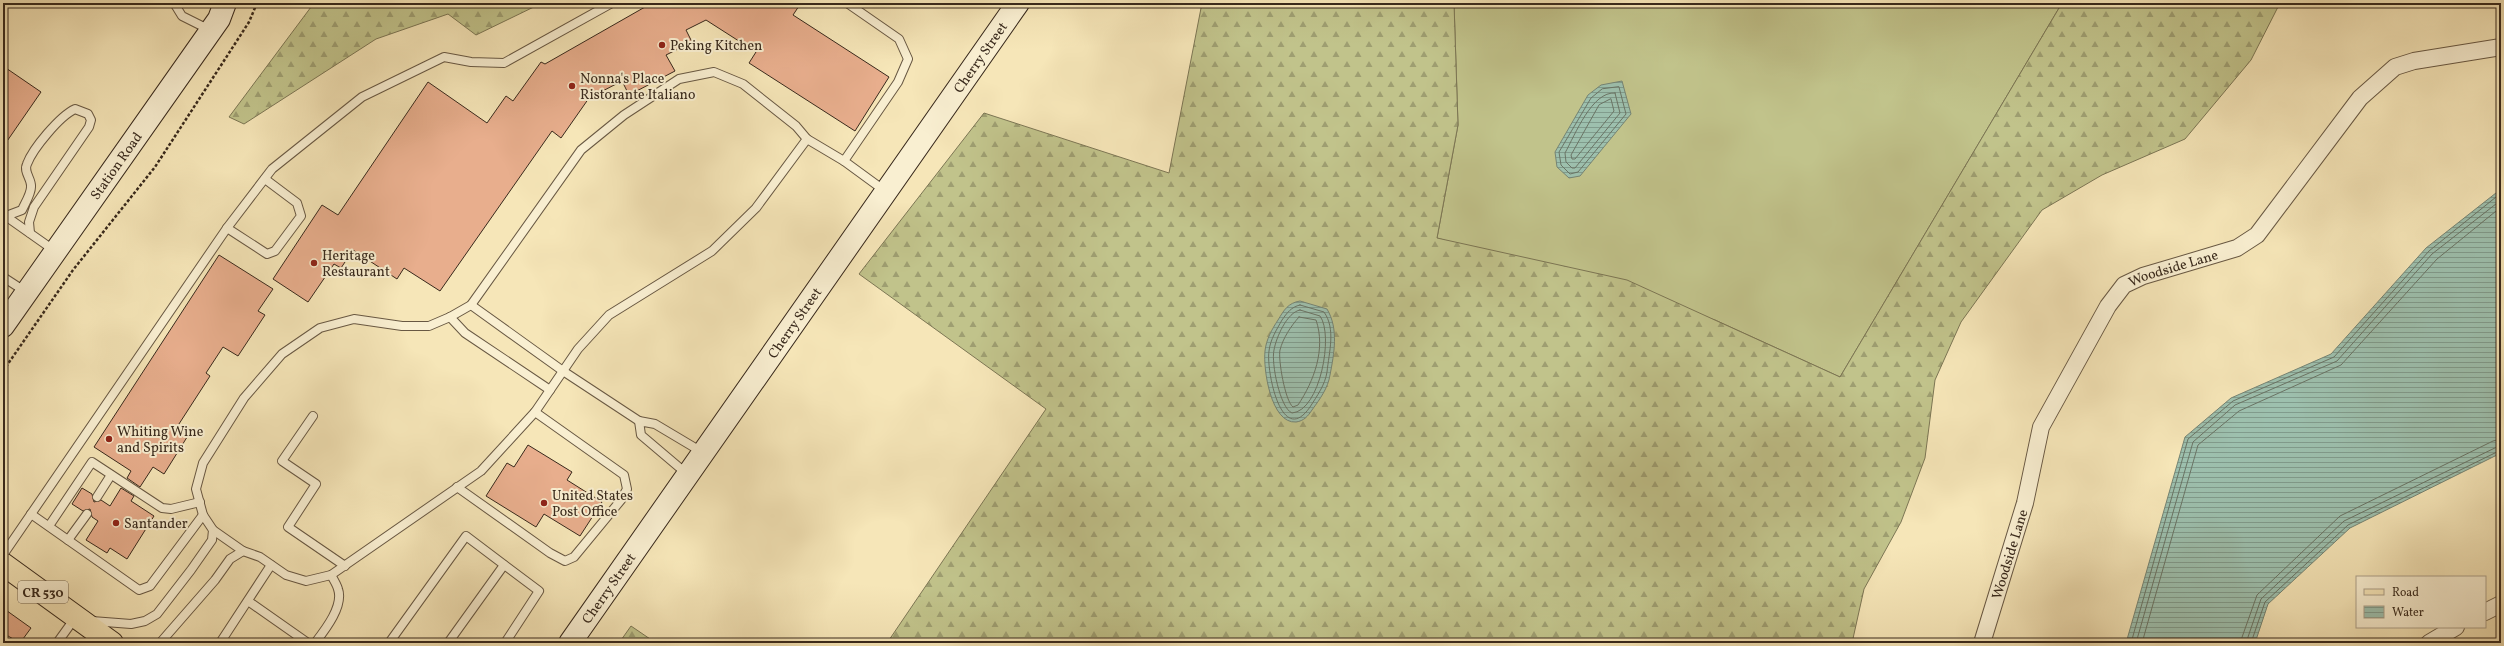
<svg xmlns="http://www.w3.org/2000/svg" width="2504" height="646" viewBox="0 0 2504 646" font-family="Vollkorn,serif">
  <defs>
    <pattern id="forest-firs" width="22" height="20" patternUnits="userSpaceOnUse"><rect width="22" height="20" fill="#c1c38b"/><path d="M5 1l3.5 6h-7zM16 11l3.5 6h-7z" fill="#9e9e71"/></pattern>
    <pattern id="water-rules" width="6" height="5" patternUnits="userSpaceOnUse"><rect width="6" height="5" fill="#9dc0ae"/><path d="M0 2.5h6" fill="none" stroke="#819c8d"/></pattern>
  </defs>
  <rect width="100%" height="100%" fill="#f6e6b8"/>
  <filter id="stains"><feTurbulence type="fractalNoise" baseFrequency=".005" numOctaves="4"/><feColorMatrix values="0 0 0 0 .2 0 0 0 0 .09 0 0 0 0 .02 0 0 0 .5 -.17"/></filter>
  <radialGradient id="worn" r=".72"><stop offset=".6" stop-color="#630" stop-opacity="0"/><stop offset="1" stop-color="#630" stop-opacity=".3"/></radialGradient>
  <polygon fill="#c1c38b" stroke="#7c7654" points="1454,3 2062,3 1840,377 1715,320 1437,238 1458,125"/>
  <g fill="url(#forest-firs)" stroke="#7c7654">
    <polygon points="314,3 542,3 476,35 448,14 376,39 244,124 229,117"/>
    <polygon points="1202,3 1454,3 1458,125 1437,238 1627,280 1840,377 2062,3 2280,3 2251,60 2185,139 2102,175 2042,210 1961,322 1935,380 1925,458 1901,522 1864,589 1852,643 887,643 1046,409 859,274 984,113 1169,173"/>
    <polygon points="631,626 656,643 619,643"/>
  </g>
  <g fill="url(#water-rules)" stroke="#758474">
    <polygon points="1622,81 1631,114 1580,176 1569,178 1557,167 1555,152 1588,95 1601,85"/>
    <polygon points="2501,189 2501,453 2350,528 2268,604 2255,643 2126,643 2185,437 2231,398 2331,354 2426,248"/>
    <path d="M1300 301 1327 309C1339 329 1334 354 1330 375 1328 388 1320 399 1312 410 1308 416 1304 421 1296 422 1271 424 1263 369 1265 351 1266 340 1272 329 1278 320 1284 310 1288 303 1300 301Z"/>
  </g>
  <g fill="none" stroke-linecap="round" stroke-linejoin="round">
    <g stroke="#6a7465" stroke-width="1">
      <polygon points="1619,87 1626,114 1578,172 1570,174 1561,165 1559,152 1591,98 1602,89"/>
      <path d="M1615 93 1620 113 1575 168H1572L1566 162 1565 153C1575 135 1592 91 1615 93Z"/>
      <polygon points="1611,99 1614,111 1575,159 1572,159 1571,155 1599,105"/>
      <path d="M1300 305 1324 312C1336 329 1329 352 1327 372 1325 385 1317 396 1310 407 1281 449 1266 369 1269 351 1270 340 1277 329 1282 320 1287 313 1291 307 1300 305Z"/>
      <path d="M1300 310 1320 316C1334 335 1320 411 1292 413 1280 408 1271 363 1274 350 1276 338 1287 312 1300 310Z"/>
      <path d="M1299 317 1316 320C1326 349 1314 381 1298 405L1293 407C1285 401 1278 359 1280 350 1283 338 1291 326 1299 317Z"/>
      <polyline points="2131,643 2188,439 2233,401 2334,357 2429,251 2501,193"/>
      <polyline points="2136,643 2193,442 2235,405 2337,361 2432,254 2501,200"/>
      <polyline points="2142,643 2198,445 2239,411 2341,365 2437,259 2501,207"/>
      <polyline points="2240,643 2257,595 2340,516 2493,441 2501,439"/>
      <polyline points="2246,643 2261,599 2344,521 2501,445"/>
      <polyline points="2251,643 2265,602 2348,525 2501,450"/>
    </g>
  </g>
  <g fill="#e8ae8d" stroke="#38291c">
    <polygon points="652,3 801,3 793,15 889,77 855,131 749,63 756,52 706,20 686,30 692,42 666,55 675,71 629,95 622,81 589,98 561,138 552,131 440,291 404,268 397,279 353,250 341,268 334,264 308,302 273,279 322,205 338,215 428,82 487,123 506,96 513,101 541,62 545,64"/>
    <polygon points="3,66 41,92 3,147"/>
    <polygon points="219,255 273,289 258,311 265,315 238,356 223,347 206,373 210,376 177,427 189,434 164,474 153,467 140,487 127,478 131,471 94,447"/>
    <polygon points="528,445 572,472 567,480 602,502 580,536 544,514 536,527 486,496 507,463 514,467"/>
    <polygon points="82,488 92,494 94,502 101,500 110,506 121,488 134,496 131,501 154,516 127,559 110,548 107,553 86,540 98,521 92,517 90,509 83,511 72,504"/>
    <polygon points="3,608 31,628 20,643 3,633"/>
  </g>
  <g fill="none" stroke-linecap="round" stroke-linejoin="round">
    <g stroke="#685843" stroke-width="10">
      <g id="lane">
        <polyline points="174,3 182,16 210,30"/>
        <polyline points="847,3 899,39 908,59 898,82 844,161 885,191"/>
        <polyline points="807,139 844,161"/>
        <polyline points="4,215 55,251"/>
        <path d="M6 216 22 210C25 203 31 194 31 187 32 179 23 172 27 164 33 148 60 116 75 109L88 114 91 120 89 127 34 207 29 222 30 233"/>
        <polyline points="227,228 267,254 275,251 301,216 297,203 265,179"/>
        <polyline points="3,277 26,292"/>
        <polyline points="471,305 563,371 639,421"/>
        <polyline points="450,317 465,333 550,390"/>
        <polyline points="313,416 282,461 316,484 288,527 345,566"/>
        <polyline points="687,474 641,435 639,421 655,424 702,452"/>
        <polyline points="457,487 550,553 565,561 574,557 621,500 627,489 624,475 535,412"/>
        <polyline points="97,497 111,475"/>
        <polyline points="31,514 139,590 150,586 203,515"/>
        <polyline points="49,526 92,462 162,508 171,509 200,502"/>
        <polyline points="213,530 243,551"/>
        <polyline points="68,540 87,514"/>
        <polyline points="3,555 227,228 272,169 362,97 444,57 471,62 504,63 612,3"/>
        <polyline points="248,601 308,643"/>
        <polyline points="92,621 131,624 145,621 157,614 191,570 212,540 213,530 203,515 196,489 203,463 244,398 282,354 320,328 354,319 402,326 429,326 450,317 471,305 581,150 624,115 679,79 714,72 743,84 796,126 807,139 756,208 712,251 609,315 578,349 535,412 481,471 331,575 306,581 286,575 260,557 243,551 230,559 215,580 160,643"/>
        <polyline points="57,643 75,618"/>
        <polyline points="220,643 271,565"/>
        <path d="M315 643C325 630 344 606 338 589 337 585 334 580 331 575"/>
        <polyline points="389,643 466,536 539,591 505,643"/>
        <polyline points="448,643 504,565"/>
      </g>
    </g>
    <g stroke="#685843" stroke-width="18">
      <g id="street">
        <polyline points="2485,612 2501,604"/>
        <path id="s1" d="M1982 643 2025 503 2041 427 2108 306 2124 285 2143 276 2237 248 2257 235 2360 98 2395 67 2414 61 2501 47"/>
        <polyline points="2429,643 2456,627"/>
      </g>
    </g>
    <g stroke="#38291c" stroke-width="24">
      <g id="secondary">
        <path id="s2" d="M3 326 219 19 225 3"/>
        <path id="s3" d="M570 643 1018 3"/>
      </g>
    </g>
    <g stroke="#38291c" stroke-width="24">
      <polyline id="primary" points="3,564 112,643"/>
    </g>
    <polyline stroke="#38291c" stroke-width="2.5" stroke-dasharray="3 2" stroke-linecap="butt" points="3,371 73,270 155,167 229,53 249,22 257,3"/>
    <use href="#lane" stroke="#f9efd1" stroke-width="8"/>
    <use href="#street" stroke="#f9efd1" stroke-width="16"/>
    <use href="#secondary" stroke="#f9efd1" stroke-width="22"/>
    <use href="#primary" stroke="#f6e6b8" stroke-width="22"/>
  </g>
  <g fill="#8f2418" stroke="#f9efd1" stroke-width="1.5">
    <circle cx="662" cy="45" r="4"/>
    <circle cx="572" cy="86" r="4"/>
    <circle cx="314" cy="263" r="4"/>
    <circle cx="109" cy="439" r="4"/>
    <circle cx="544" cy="503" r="4"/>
    <circle cx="116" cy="523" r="4"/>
  </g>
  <g text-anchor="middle" stroke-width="4" stroke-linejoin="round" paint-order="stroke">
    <rect fill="#f9efd1" stroke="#726452" stroke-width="1" x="18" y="581" width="50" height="22" rx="3"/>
    <g font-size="13" font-weight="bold" fill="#38291c">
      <text x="43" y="597">CR 530</text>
    </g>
    <g font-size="14" fill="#38291c" stroke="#f9efd1" text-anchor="start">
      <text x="670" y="50">Peking Kitchen</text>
      <text x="580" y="83">Nonna's Place<tspan x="580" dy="16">Ristorante Italiano</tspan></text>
      <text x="322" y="260">Heritage<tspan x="322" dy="16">Restaurant</tspan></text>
      <text x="117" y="436">Whiting Wine<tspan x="117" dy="16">and Spirits</tspan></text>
      <text x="552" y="500">United States<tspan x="552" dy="16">Post Office</tspan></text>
      <text x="124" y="528">Santander</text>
    </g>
    <g font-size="14" fill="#38291c" stroke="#f9efd1">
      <text dy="5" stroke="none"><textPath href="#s3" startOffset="715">Cherry Street</textPath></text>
      <text dy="5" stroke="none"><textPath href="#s2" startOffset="196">Station Road</textPath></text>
      <text dy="5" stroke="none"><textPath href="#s1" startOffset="441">Woodside Lane</textPath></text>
      <text dy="5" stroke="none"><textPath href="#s3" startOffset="391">Cherry Street</textPath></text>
      <text dy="5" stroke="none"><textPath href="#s1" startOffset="93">Woodside Lane</textPath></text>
      <text dy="5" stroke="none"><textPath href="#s3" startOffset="67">Cherry Street</textPath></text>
    </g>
  </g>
  <rect width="2504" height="646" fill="none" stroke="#f6e6b8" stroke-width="16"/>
  <rect x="4" y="4" width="2496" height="638" fill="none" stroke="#38291c" stroke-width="2"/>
  <rect x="8" y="8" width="2488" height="630" fill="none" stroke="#38291c"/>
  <rect x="2356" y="576" width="130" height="52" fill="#f9efd1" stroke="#aca089"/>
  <rect x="2364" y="589" width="20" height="6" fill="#f6e6b8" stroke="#aca089"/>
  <text x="2392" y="596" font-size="12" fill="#38291c">Road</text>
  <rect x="2364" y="606" width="20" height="12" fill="url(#water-rules)" stroke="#aca089"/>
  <text x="2392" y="616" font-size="12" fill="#38291c">Water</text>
  <rect width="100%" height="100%" filter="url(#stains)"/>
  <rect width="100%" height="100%" fill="url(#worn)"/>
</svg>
